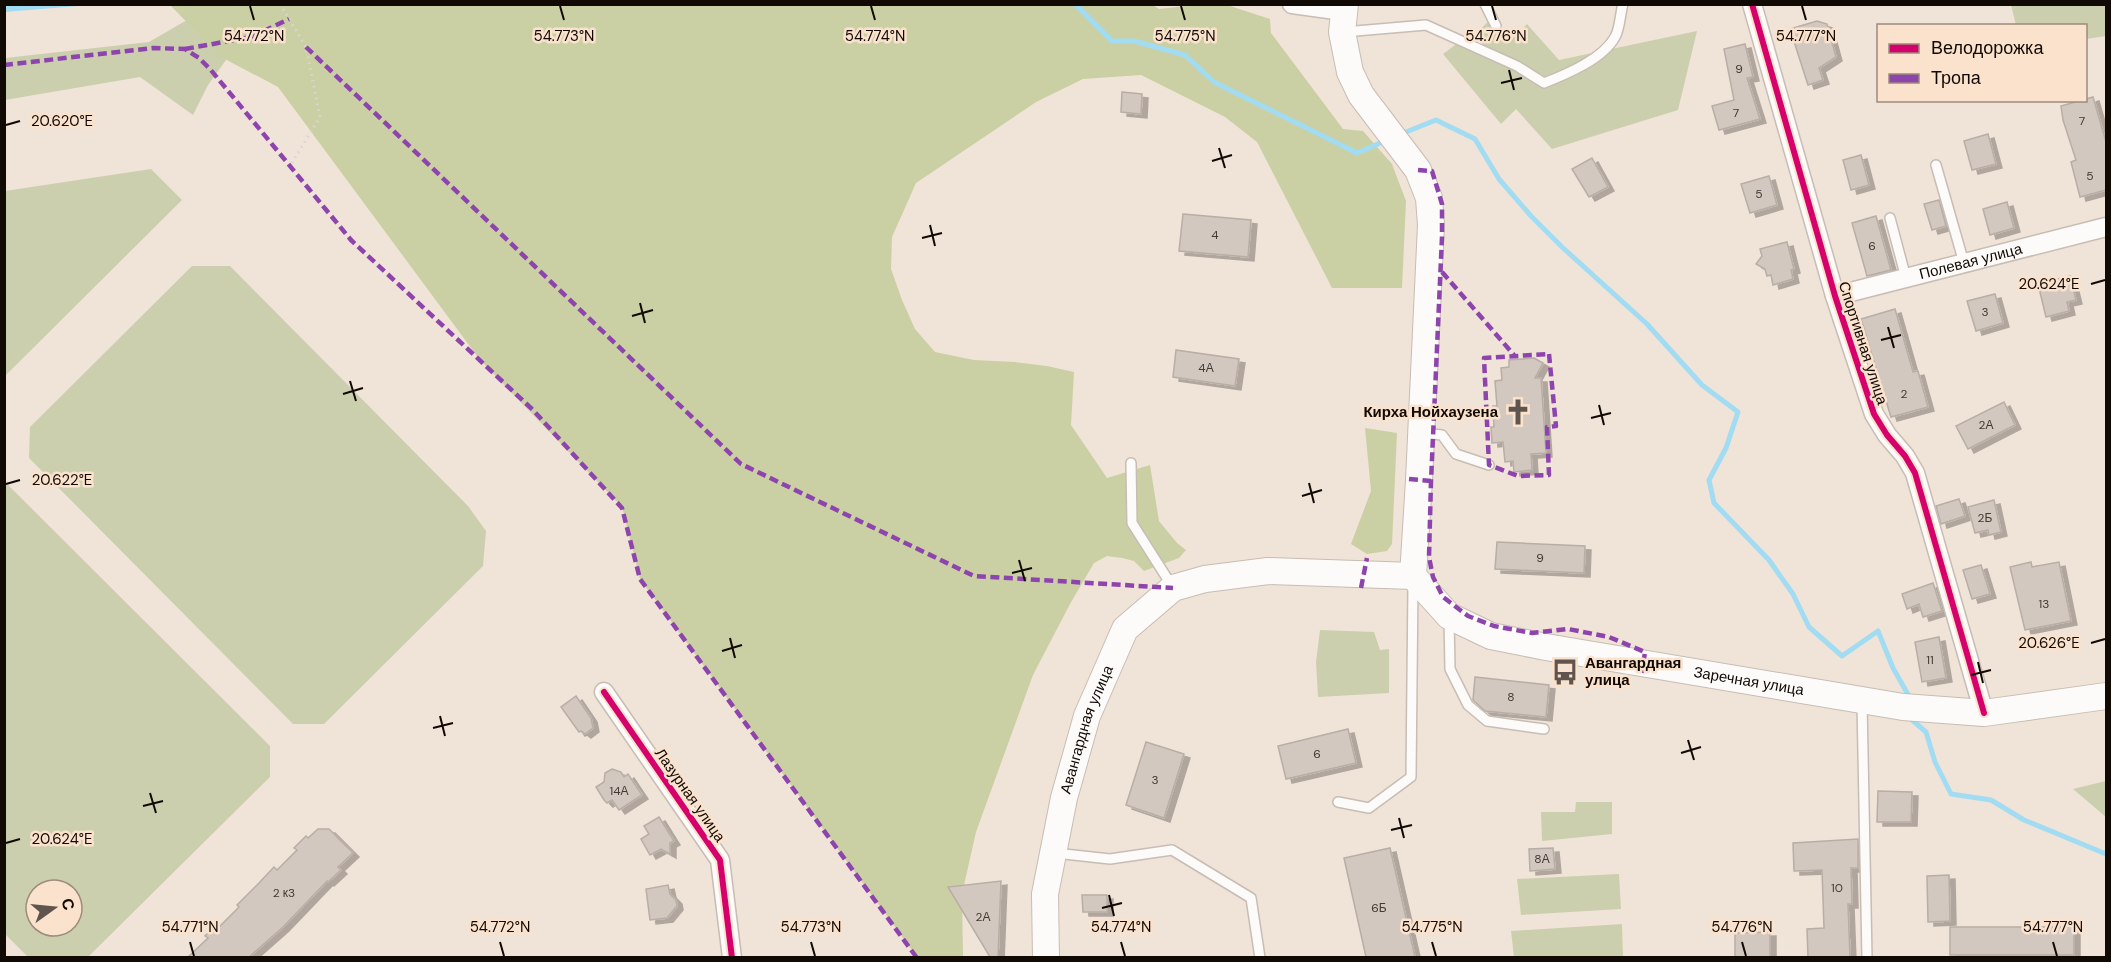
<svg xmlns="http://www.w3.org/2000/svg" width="2111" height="962" viewBox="0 0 2111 962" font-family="'DM Sans',sans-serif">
  <defs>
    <filter id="shadow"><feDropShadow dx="6" dy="4" stdDeviation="0" flood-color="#0004"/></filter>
  </defs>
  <rect width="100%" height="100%" fill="#f0e3d8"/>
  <g fill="#cccfae" fill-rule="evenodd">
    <polygon points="213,5 241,39 208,85 193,115 140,77 5,100 5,58 149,42"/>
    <polygon points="2011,5 2106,5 2106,36 2086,39 2086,26 2016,25"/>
    <polygon points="1492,18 1512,39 1527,24 1559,60 1697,31 1678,110 1552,149 1516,109 1501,124 1443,54 1470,34 1473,36"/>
    <polygon points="151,169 182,200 5,376 5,191"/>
    <polygon points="192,266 230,266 468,506 486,531 483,566 324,724 293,724 29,458 30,427"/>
    <path d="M4 481 270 746V777L88 957H28L5 934ZM36 890H72V926H36Z"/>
    <polygon points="1320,630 1374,632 1380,650 1389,649 1389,693 1318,697 1316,662"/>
    <polygon points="2106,781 2106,817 2073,789"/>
    <polygon points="1576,802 1612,802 1612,834 1542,841 1541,812 1575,812"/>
    <polygon points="1619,874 1621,909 1521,915 1517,879"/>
    <polygon points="1622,924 1623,957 1514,957 1511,931"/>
  </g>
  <g fill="#cbd0a4">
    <polygon points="1151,4 1159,9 1194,5 1227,5 1270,19 1271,33 1343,129 1363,131 1392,164 1406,201 1402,288 1332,288 1257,142 1225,117 1141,75 1083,79 1036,102 916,183 892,237 891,269 902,300 915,329 935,352 974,360 1015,362 1047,366 1074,372 1071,425 1107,478 1150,465 1159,521 1177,543 1186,550 1179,558 1144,571 1134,561 1122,558 1107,556 1094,563 1070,604 1033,675 976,832 962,894 963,957 917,957 640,579 622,507 480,360 278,87 221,57 170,5"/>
    <polygon points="1365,428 1397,433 1392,544 1387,551 1367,554 1351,544 1371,491"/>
  </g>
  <polygon fill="#a2dcf2" points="5,4 90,4 90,5 5,12"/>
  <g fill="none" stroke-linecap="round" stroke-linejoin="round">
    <g stroke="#a2dcf2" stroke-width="5">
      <polyline points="1075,4 1112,41 1134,41 1185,55 1214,82 1357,153 1387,140"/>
      <polyline points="1401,134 1436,120 1475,139 1499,179 1531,216 1562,247 1647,324 1702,385 1738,412 1726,448 1709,480 1714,503 1769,560 1793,594 1809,627 1842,656 1878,631 1893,668 1910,698"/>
      <polyline points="1911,719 1926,732 1935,762 1951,794 1991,800 2024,820 2106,854"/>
    </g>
  </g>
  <g fill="#d2c8c0" stroke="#b8aea5" stroke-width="1.5" filter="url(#shadow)">
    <polygon points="1817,21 1827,24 1836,57 1819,68 1823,80 1808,85 1790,29"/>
    <polygon points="1745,44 1753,77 1747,78 1760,119 1719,130 1712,106 1734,100 1724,49"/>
    <polygon points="1122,92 1142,94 1141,114 1121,112"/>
    <polygon points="2093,97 2106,142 2106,190 2080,197 2071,162 2076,160 2063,120 2061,106"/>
    <polygon points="1988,134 1996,164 1972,170 1964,141"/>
    <polygon points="1861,155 1869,185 1851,190 1843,160"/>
    <polygon points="1592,158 1608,187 1589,197 1572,169"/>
    <polygon points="1769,176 1777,205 1750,213 1741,184"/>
    <polygon points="1939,200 1946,226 1932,230 1924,204"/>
    <polygon points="2007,202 2014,228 1990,235 1983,209"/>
    <polygon points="1183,214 1251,220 1248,257 1179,251"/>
    <polygon points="1876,216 1891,270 1867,276 1852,223"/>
    <polygon points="1787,242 1794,269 1791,270 1793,279 1773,285 1771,275 1767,276 1765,269 1756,264 1762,256 1760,249"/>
    <polygon points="2070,276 2076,300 2067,302 2069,311 2046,317 2038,284"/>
    <polygon points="1995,294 2003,323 1976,331 1967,301"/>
    <polygon points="1895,309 1913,372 1918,371 1928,407 1891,417 1861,319"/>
    <polygon points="1176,350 1239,359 1235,386 1173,377"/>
    <polygon points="1534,358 1543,363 1535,378 1541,378 1546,453 1531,454 1532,470 1514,472 1513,461 1505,462 1503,442 1492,443 1491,427 1494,427 1493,406 1497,406 1495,381 1502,380 1501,368 1509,367 1509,360"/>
    <polygon points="2004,402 2015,425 1968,449 1956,426"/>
    <polygon points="1959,499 1965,516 1941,524 1936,506"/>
    <polygon points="1994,500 2001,532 1989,535 1988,530 1975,533 1968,507"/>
    <polygon points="1497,542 1585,546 1584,573 1495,569"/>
    <polygon points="2031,562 2032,567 2059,562 2071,621 2025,630 2010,567"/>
    <polygon points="1981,565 1990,594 1972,599 1963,570"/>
    <polygon points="1933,583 1942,611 1923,617 1919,604 1907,609 1902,594"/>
    <polygon points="1939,637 1946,678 1922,682 1915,642"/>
    <polygon points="1475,677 1549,685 1546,717 1485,711 1473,700"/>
    <polygon points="576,696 591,718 593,728 585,734 581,731 579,732 561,707"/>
    <polygon points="1348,729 1356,763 1286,779 1278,746"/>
    <polygon points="1146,742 1184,754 1164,818 1126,805"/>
    <polygon points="612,769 621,772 624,777 628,774 642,795 619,810 612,800 607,803 604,800 596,787 604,782 605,773"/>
    <polygon points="1878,791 1912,792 1911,822 1877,822"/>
    <polygon points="659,817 674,841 670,843 670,854 661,849 650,855 641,839 649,834 644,826"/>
    <polygon points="318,829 329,829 353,853 338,867 341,870 328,882 327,881 283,927 249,957 188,957 208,938 205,936 217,924 219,927 239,907 237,905 259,883 274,867 277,870 297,850 294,848 306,836 308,838"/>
    <polygon points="1858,839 1858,868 1851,868 1852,904 1848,904 1850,957 1808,957 1807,929 1824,928 1822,870 1794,871 1793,843"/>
    <polygon points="1390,848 1415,957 1366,957 1344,858"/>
    <polygon points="1553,848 1555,869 1530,871 1529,849"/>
    <polygon points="1949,875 1950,921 1928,922 1927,876"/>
    <polygon points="1001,881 998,957 990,957 948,887"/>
    <polygon points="668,885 670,894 676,900 677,906 667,918 650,920 646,889"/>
    <polygon points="1082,895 1107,895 1107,912 1083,912"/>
    <rect x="1950" y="927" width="124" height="28"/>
    <polygon points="1770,932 1770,957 1735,957 1735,933"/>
  </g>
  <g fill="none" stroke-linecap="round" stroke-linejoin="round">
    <g stroke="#c7bdb4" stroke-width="12">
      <g id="lane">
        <polyline points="1485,4 1496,26"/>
        <path d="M1344 32 1426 25 1517 66 1544 83C1567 74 1603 59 1615 37 1620 29 1620 14 1623 4"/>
        <polyline points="1936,165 1964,263"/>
        <polyline points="1890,218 1906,278"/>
        <polyline points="1422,433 1442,435 1456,454 1489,465"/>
        <polyline points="1131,463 1132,523 1172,586"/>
        <polyline points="1449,618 1450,669 1468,705 1487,721 1544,729"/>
        <polyline points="1862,702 1867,958"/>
        <polyline points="1338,802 1369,808 1411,777 1413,584"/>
        <polyline points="1055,853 1110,859 1172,850 1251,898 1260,958"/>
      </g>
    </g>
    <g stroke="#c7bdb4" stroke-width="21">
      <g id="street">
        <polyline points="1292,4 1343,11"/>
        <polyline points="1752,4 1835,296 1874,414 1887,435 1905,456 1915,473 1984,713"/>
        <path id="s1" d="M1835 296 2106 227"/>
        <polyline points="604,692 720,860 732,958"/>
      </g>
    </g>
    <g stroke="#c7bdb4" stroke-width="28">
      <g id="secondary">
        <polyline points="1345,4 1342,32 1350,72 1361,95 1418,170 1429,198 1431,225 1419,480 1413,576"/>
        <path id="s2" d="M1413 576 1449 616 1491 636 1546 647 1903 707 1984 713 2106 696"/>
        <path id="s3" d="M1046 958 1045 894 1064 798 1087 716 1125 629 1173 588 1205 579 1268 571 1413 576"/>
      </g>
    </g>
    <polyline stroke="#dad6d3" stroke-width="3" stroke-dasharray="1.5 4.5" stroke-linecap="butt" points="280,4 306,47 320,117 290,166"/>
    <use href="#lane" stroke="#fdfbf9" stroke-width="9"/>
    <use href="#street" stroke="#fdfbf9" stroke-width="18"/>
    <use href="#secondary" stroke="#fdfbf9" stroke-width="26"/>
    <g stroke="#8e44ad" stroke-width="4.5" stroke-dasharray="9 4.5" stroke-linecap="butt">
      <polyline points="306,47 741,464 974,576 1173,588"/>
      <polyline points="185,49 251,37 289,19"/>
      <polyline points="4,65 153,48 185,49 199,58 210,69 351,240 533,410 622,508 640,579 917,958"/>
      <polyline points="1418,170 1432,171 1442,204 1442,237 1431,481 1429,557 1433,577 1443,597 1468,616 1494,626 1532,633 1568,629 1609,637 1645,652 1642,673"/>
      <polyline points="1442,272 1514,355"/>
      <polygon points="1549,354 1556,426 1547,427 1549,475 1518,476 1489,465 1484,358"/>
      <polyline points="1409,479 1431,481"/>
      <polyline points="1361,588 1367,558"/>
    </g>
    <g stroke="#fae2cd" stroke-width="10">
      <g id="cycleway">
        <polyline points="1752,4 1835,296 1874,414 1887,435 1905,456 1915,473 1984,713"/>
        <polyline points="604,692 720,860 732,958"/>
      </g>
    </g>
    <use href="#cycleway" stroke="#d6006c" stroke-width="6"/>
  </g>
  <path fill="none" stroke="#110904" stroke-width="2" d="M250 6 254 20M560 6 564 20M871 6 875 20M1181 6 1185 20M1492 6 1496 20M1802 6 1806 20M1509 70 1514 90M1501 83 1522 78M6 125 20 121M1219 148 1225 168M1212 161 1232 155M930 225 935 246M922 238 942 233M2091 284 2105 280M640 303 645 323M632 316 653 310M1888 327 1894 348M1881 340 1901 335M350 381 356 401M343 394 363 388M1599 405 1604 425M1591 418 1611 413M1309 483 1314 503M6 484 20 480M1302 496 1322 490M1019 560 1025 581M1012 573 1032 568M730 638 735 658M2091 643 2105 639M722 651 742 645M1978 662 1983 683M1971 675 1991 670M440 716 445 736M433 728 453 723M1688 740 1694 760M1681 753 1701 747M150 793 156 813M143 806 163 801M1399 818 1404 838M1391 830 1412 825M6 843 20 839M1109 895 1114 916M1102 908 1122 903M190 942 194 956M500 942 504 956M811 942 815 956M1121 942 1125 956M1432 942 1436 956M1742 942 1746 956M2053 942 2057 956"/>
  <defs>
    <g id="church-bare" transform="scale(2.07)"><path d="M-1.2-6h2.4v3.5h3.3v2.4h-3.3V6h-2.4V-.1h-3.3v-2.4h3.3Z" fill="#5f554e" stroke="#fae2cd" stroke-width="2.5" paint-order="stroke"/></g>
    <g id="bus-bare" transform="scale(2.07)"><path d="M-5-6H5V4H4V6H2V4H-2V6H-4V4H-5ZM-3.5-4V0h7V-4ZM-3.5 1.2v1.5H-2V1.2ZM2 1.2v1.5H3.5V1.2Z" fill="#5f554e" stroke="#fae2cd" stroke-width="2.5" paint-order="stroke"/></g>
  </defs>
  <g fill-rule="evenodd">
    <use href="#church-bare" x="1518" y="412"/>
    <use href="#bus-bare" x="1565" y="672"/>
  </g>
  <g text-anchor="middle" stroke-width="5" stroke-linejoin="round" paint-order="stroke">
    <g font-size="12" fill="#413933">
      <text x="1739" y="73">9</text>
      <text x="1736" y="117">7</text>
      <text x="2082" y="125">7</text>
      <text x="2090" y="180">5</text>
      <text x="1759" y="198">5</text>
      <text x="1215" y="239">4</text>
      <text x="1872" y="250">6</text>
      <text x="1985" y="316">3</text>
      <text x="1206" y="372">4А</text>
      <text x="1904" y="398">2</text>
      <text x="1986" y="429">2А</text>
      <text x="1985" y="522">2Б</text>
      <text x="1540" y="562">9</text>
      <text x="2044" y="608">13</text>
      <text x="1930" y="664">11</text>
      <text x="1511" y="701">8</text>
      <text x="1317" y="758">6</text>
      <text x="1155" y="784">3</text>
      <text x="619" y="795">14А</text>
      <text x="1542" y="863">8А</text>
      <text x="1837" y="892">10</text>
      <text x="284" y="897">2 к3</text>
      <text x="1379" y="912">6Б</text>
      <text x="983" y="921">2А</text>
    </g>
    <g font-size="15" fill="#110904" stroke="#fae2cd">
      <text dy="5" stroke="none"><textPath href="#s1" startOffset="140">Полевая улица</textPath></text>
      <text transform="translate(1863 343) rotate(72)" y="5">Спортивная улица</text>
      <text dy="5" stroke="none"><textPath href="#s2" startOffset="362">Заречная улица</textPath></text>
      <text dy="5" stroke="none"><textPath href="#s3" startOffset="234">Авангардная улица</textPath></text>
      <text transform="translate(690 795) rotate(55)" y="5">Лазурная улица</text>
    </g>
    <g font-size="15" font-weight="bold" fill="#110904" stroke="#fae2cd" text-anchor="end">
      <text x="1498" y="417">Кирха Нойхаузена</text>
      <text x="1585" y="668" text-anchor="start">Авангардная<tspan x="1585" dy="17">улица</tspan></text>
    </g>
  </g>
  <g font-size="15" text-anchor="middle" fill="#110904" stroke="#fae2cd" stroke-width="5" stroke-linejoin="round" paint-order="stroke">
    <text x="254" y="41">54.772°N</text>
    <text x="564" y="41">54.773°N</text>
    <text x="875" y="41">54.774°N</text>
    <text x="1185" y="41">54.775°N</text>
    <text x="1496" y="41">54.776°N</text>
    <text x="1806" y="41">54.777°N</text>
    <text x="62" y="126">20.620°E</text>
    <text x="2049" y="289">20.624°E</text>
    <text x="62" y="485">20.622°E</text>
    <text x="2049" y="648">20.626°E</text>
    <text x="62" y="844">20.624°E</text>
    <text x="190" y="932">54.771°N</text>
    <text x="500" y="932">54.772°N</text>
    <text x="811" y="932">54.773°N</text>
    <text x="1121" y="932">54.774°N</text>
    <text x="1432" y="932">54.775°N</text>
    <text x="1742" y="932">54.776°N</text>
    <text x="2053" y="932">54.777°N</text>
  </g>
  <rect width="2111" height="962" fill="none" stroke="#110904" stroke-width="12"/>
  <rect x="1877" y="24" width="210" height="78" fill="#fae2cd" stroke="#9d8b7d" stroke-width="1.5"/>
  <rect x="1889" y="44" width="30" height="9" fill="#d6006c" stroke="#9d8b7d" stroke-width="1.5"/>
  <text x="1931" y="54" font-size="18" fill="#110904">Велодорожка</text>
  <rect x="1889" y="74" width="30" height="9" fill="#8e44ad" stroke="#9d8b7d" stroke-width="1.5"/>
  <text x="1931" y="84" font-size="18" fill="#110904">Тропа</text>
  <g transform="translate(54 908) rotate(75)"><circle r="28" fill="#fae2cd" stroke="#9d8b7d" stroke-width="1.5"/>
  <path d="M0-4.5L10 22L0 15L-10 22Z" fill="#5f554e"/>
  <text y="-9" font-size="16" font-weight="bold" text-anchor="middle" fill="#110904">С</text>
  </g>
</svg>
